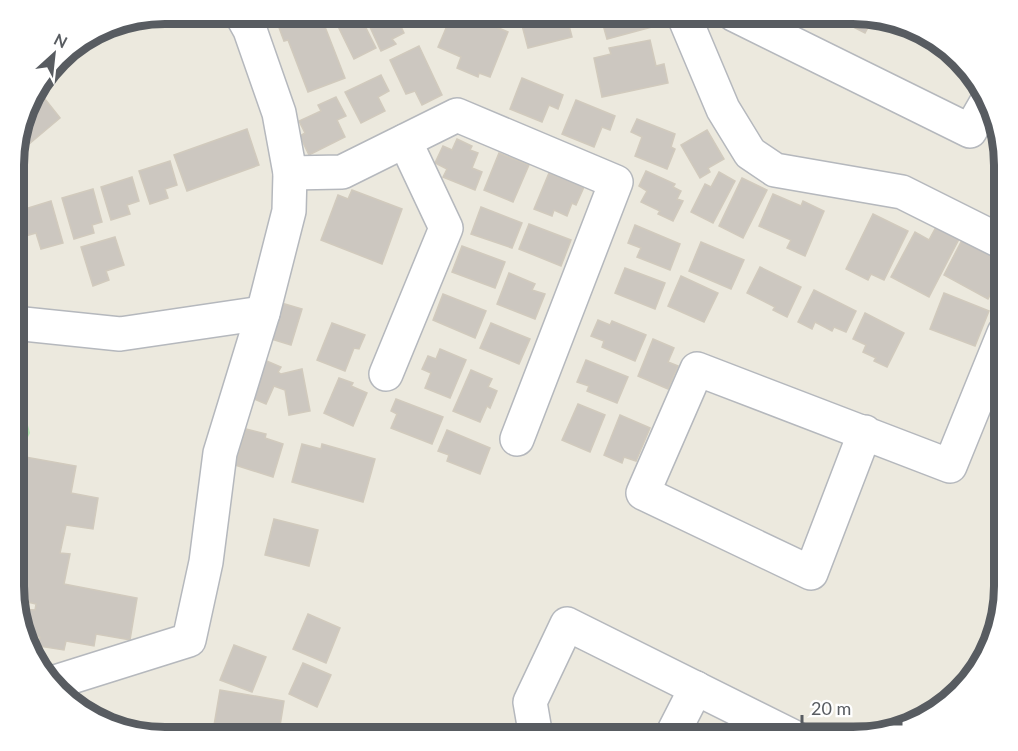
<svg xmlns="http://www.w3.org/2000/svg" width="1018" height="751" viewBox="0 0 1018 751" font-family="Lato,sans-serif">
  <rect width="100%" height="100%" fill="#ece9de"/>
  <polygon fill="#bbe7b8" points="14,391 20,394 30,433 22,449 14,451"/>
  <g fill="#ccc7c0" stroke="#d1cabd" stroke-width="1.5">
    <polygon points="274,14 320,14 345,78 308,92 288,40 284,41"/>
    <polygon points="332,14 359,14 376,48 354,59"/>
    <polygon points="364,14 395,14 404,33 392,39 396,44 381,51"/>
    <polygon points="411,14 433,14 435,18 418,27"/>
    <polygon points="452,14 500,14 494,26 508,32 490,77 479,73 478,77 457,68 461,57 438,47"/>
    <polygon points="519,14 566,14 572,37 528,48"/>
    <polygon points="600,14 648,14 652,27 607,39"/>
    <polygon points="828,14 863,14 874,16 865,33"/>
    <polygon points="650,40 656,66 664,64 668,83 602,97 594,58 611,54 609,48"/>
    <polygon points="419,46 442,95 422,105 415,91 406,94 390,60"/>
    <polygon points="381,75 389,91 378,97 385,111 361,123 345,92"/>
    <polygon points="522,78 563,95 558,109 549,105 542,122 510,109"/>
    <polygon points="38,84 44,91 41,94 60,118 22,150 16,142 34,89"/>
    <polygon points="336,97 346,116 337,120 345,137 309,155 300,136 305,133 299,121 321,111 318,105"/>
    <polygon points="576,100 615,116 610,130 602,127 594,147 562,134"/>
    <polygon points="637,119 675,134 671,147 675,149 667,169 635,156 642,137 631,132"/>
    <polygon points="247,129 259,165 187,191 174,155"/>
    <polygon points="707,130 724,159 708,168 710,172 700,178 681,145"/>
    <polygon points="457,139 472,146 470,150 478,153 472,168 482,172 475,190 443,177 447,169 435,163 443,146 452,150"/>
    <polygon points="499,153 529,165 513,202 484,190"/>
    <polygon points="170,161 177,185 165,189 168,198 150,204 139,171"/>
    <polygon points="646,171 675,184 673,187 681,191 677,199 683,201 673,221 658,214 660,211 641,202 647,191 639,186"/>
    <polygon points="719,172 735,181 713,223 691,212 705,184 711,187"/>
    <polygon points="549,173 584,187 576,205 572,203 567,216 554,210 552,216 534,209"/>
    <polygon points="132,177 139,201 127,205 130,214 111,220 101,187"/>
    <polygon points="742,178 767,190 743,238 719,226"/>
    <polygon points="93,189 102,222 92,225 94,233 74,239 62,198"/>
    <polygon points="352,190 402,209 382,264 321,240 338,195 348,199"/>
    <polygon points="773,194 801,206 803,201 824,211 805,256 787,248 791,240 759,226"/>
    <polygon points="51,201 63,243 41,249 36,233 15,239 15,212"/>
    <polygon points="481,207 522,223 512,248 471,234"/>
    <polygon points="873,214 908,231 884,280 871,274 868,280 846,269"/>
    <polygon points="529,224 571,240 561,266 519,249"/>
    <polygon points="635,225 680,244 670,270 637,257 641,248 628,243"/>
    <polygon points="936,227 959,239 929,297 891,277 915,232 929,240"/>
    <polygon points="115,237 124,265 106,271 109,280 93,286 81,247"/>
    <polygon points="962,240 1003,262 994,278 998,280 988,299 944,275"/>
    <polygon points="701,242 744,260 731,289 689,271"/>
    <polygon points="462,246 505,262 495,288 452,272"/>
    <polygon points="760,267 801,287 787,317 773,310 775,307 747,293"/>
    <polygon points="625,268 665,283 655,309 615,293"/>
    <polygon points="509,273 535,284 532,290 545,294 535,319 497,304"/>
    <polygon points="681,276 718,293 704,322 668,306"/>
    <polygon points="814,290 856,311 846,332 834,327 832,331 815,322 812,329 798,322"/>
    <polygon points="944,293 989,311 975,346 930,329"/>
    <polygon points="443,294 486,311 475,338 433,320"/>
    <polygon points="278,302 302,309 291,345 268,338"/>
    <polygon points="865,313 904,333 887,367 874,361 876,358 863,352 866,345 853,339"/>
    <polygon points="598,320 610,325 612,321 646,335 635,361 602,347 604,341 591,336"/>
    <polygon points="332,323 365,335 359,349 354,348 345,371 317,360"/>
    <polygon points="491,323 530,339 519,364 480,348"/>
    <polygon points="653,339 674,348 668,362 678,366 668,389 638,376"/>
    <polygon points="440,349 466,360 450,398 425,388 431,373 422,369 428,356 436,359"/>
    <polygon points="262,359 281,367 278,372 281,374 302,369 310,411 289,415 285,390 274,386 266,404 249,397"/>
    <polygon points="586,360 628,377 617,403 587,391 589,386 577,382"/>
    <polygon points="471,370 492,379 488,387 497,391 490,408 487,406 480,422 453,411"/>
    <polygon points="339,378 353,383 351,386 367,393 353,426 324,413"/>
    <polygon points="396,399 443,417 432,444 391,428 397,414 391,411"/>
    <polygon points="578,404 605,415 590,452 562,440"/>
    <polygon points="620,415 650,428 636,461 624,457 622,463 604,455"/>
    <polygon points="246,429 266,434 265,438 283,444 273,477 235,465"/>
    <polygon points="447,430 490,448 480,474 447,461 449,455 438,451"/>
    <polygon points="302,444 321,449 322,444 375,459 363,502 292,482"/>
    <polygon points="14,455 76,466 71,493 98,498 93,529 66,525 60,553 70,554 64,584 137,598 130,640 96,634 94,646 66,641 64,650 38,646 40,637 24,634 21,621 23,609 35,610 36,604 19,600 17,609 14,597"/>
    <polygon points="274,519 318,530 309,566 265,555"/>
    <polygon points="308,614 340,628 326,663 293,649"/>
    <polygon points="234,645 266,657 252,692 220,680"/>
    <polygon points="303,663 331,675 317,707 289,694"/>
    <polygon points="220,690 284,701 280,726 301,730 300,737 212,737"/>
  </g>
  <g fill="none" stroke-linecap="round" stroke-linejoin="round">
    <g stroke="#b5b8bd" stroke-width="36">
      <g id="minor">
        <polyline points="733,14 970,131 989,98"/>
        <polyline points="290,173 342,172 457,115 616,182 517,439"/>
        <polyline points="14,323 120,334 263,313"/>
        <polyline points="386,374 446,228 405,141"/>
        <polyline points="865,432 811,573 643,493 697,369 950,466 1004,333"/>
        <polyline points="52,683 189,640 206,562 220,453 263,313 289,211 290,173 279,113 250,30 241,14"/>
        <polyline points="536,737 530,702 567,624 794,737"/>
        <polyline points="671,737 696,688"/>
      </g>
    </g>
    <g stroke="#b5b8bd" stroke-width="36">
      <polyline id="tertiary" points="683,14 723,109 750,153 775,170 902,192 1004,243"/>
    </g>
    <use href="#minor" stroke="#fff" stroke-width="33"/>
    <use href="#tertiary" stroke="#fff" stroke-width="33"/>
  </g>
  <path d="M0 0H1018V751H0ZM165 24H853A141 141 0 0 1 994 165V586A141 141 0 0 1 853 727H165A141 141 0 0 1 24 586V165A141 141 0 0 1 165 24Z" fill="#fff" fill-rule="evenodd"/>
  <path fill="none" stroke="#585c61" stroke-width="8" d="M165 24H853A141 141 0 0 1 994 165V586A141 141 0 0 1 853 727H165A141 141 0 0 1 24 586V165A141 141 0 0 1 165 24Z"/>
  <g transform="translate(54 54) rotate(27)" stroke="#ffffff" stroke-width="4.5" paint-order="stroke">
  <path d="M0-4.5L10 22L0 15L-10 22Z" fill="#585c61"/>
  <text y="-9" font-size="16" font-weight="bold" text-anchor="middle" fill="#585c61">N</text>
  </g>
  <path d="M802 715v9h99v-9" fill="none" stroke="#585c61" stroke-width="3"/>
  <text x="811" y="715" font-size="18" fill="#585c61" stroke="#ffffff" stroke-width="4.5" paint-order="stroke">20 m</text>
</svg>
